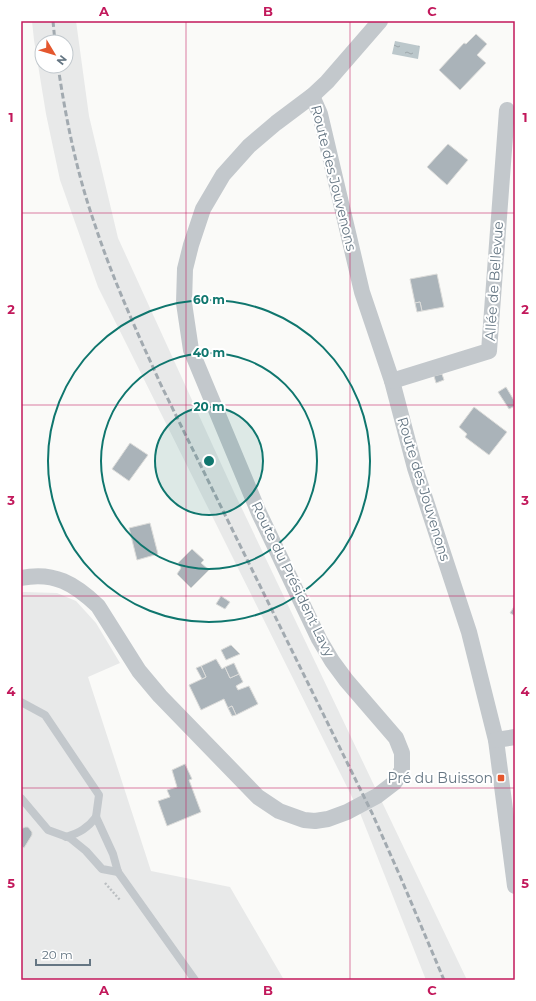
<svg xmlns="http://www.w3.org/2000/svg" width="536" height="1001" viewBox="0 0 536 1001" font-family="Montserrat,sans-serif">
  <defs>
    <pattern id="water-ripples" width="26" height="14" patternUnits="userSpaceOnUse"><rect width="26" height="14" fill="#bbc7cb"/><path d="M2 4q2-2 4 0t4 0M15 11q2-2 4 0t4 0" fill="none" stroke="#9ca6aa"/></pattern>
  </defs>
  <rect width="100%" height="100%" fill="#fafaf8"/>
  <g fill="#e8e9e9" fill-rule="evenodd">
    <path d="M32 21H76L89 116 118 238 234 492 467 980H426L360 813 98 287 60 180 46 114 34 40ZM42 42H66V66H42Z"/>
    <polygon points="24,592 57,593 76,601 96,623 120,663 88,677 151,871 230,887 284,980 21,980 21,593"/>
  </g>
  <polygon fill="url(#water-ripples)" points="395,41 420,46 418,59 392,54"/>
  <g fill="#aab3b9" stroke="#dcdcda">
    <polygon points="476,34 487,44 477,55 486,63 460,90 439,70 464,43 466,44"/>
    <polygon points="448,144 468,160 447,185 427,167"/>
    <polygon points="437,274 444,307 422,311 420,302 415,303 410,279"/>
    <polygon points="420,302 422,311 417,312 415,303"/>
    <polygon points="442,374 444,380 436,383 434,376"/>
    <polygon points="506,387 515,402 515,406 509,409 498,392"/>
    <polygon points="474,407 507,432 489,455 465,437 467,434 459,427"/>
    <polygon points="130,443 148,455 129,481 112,469"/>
    <polygon points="150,523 158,554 137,560 129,528"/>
    <polygon points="192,549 204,560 201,563 209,570 191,588 177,574 181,568 178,563"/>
    <polygon points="221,596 230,602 225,609 216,604"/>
    <polygon points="515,605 515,616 510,613"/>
    <polygon points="231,645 240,654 226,660 221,650"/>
    <polygon points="216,659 222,669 225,667 230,678 239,674 243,682 236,686 238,690 249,686 258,704 236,715 232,706 228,708 224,699 201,710 189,685 206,677 201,666"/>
    <polygon points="234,663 239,674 230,678 225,667"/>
    <polygon points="201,666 206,677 202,679 196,668"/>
    <polygon points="232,706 236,715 232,716 228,708"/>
    <polygon points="185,764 192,779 189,780 201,812 167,826 158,801 170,797 167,790 177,787 172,770"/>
    <polygon points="25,827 28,827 32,832 32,835 24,848 21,846 21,829"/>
  </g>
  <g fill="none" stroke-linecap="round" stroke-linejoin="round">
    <polyline stroke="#bbbfc2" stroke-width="2.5" stroke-dasharray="2 2" stroke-linecap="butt" points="105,883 120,900"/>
    <g stroke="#c3c8cc" stroke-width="8">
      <polyline points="21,702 45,715 99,795 96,817 113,854 118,872 195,980"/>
      <polyline points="21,798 48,830 70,838 86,851 102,869 118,872"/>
      <path d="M66 837C79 833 88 828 96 817"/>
    </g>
    <g stroke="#c3c8cc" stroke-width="16">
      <polyline points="312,96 320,114 362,292 392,381 415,468 469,632 496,740 515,886"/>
      <polyline points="392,381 489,351 507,110"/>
      <path d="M21 578C54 571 75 584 98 606L139 671 160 696 258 797 279 811 304 820 315 821 328 819 347 812 377 796 394 783 399 776 402 769V753L396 738 346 680 332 661 319 639 259 513 191 350 184 303 185 269 191 245 203 209 223 175 249 146 276 123 312 96 327 82 380 21"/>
      <polyline points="496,740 515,737"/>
    </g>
    <g stroke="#a2aab0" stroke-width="3" stroke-dasharray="6 3" stroke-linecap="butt">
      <polyline points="53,21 55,42"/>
      <path d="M58 66C66 120 77 174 95 225 113 280 137 332 161 385L372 813 400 876 444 980"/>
    </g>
  </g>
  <path fill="none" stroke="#c2185b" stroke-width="1" stroke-opacity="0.55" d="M186 21V980M350 21V980M21 213H515M21 405H515M21 596H515M21 788H515"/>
  <circle cx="209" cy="461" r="54" fill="#0f766e" fill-opacity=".12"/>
  <g fill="none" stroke="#0f766e" stroke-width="2">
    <circle cx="209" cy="461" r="54"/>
    <circle cx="209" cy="461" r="108"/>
    <circle cx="209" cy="461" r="161"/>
  </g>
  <rect fill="#e4572e" stroke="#fff" stroke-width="1.5" x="497" y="774" width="8" height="8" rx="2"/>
  <g text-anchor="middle" stroke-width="4" stroke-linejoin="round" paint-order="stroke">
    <g font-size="14" fill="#657683" stroke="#fff">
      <text transform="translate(334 178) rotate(76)" y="5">Route des Jouvenons</text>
      <text transform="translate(494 281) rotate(-86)" y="5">Allée de Bellevue</text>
      <text transform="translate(424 489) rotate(73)" y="5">Route des Jouvenons</text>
      <text transform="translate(293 579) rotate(64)" y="5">Route du Président Lavy</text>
    </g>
    <g font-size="14" fill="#657683" stroke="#fff" text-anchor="end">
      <text x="493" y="783">Pré du Buisson</text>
    </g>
  </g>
  <circle cx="209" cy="461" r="6" fill="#0f766e" stroke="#fff" stroke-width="2"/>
  <g font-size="12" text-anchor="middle" font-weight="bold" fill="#0f766e" stroke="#fff" stroke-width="4" stroke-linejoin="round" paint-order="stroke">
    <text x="209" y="304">60 m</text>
    <text x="209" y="357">40 m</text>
    <text x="209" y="411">20 m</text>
  </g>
  <rect width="536" height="1001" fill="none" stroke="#ffffff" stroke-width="44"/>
  <g transform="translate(54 54) rotate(128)"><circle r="19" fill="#ffffff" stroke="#c1c8cd"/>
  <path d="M0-3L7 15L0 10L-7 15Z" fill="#e4572e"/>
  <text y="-6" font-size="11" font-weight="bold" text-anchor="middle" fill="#657683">N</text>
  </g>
  <path d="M36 959v6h54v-6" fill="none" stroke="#657683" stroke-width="2"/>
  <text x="42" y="959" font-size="12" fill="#657683" stroke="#ffffff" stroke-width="3" paint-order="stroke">20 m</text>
  <rect x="22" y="22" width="492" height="957" fill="none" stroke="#c2185b" stroke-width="1.5"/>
  <g font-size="13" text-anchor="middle" font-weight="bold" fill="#c2185b">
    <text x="104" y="16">A</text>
    <text x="268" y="16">B</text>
    <text x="432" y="16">C</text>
    <text x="11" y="122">1</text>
    <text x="525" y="122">1</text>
    <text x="11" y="314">2</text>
    <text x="525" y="314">2</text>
    <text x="11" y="505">3</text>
    <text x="525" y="505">3</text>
    <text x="11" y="696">4</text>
    <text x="525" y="696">4</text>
    <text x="11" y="888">5</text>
    <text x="525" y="888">5</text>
    <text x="104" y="995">A</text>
    <text x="268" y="995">B</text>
    <text x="432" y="995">C</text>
  </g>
</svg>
